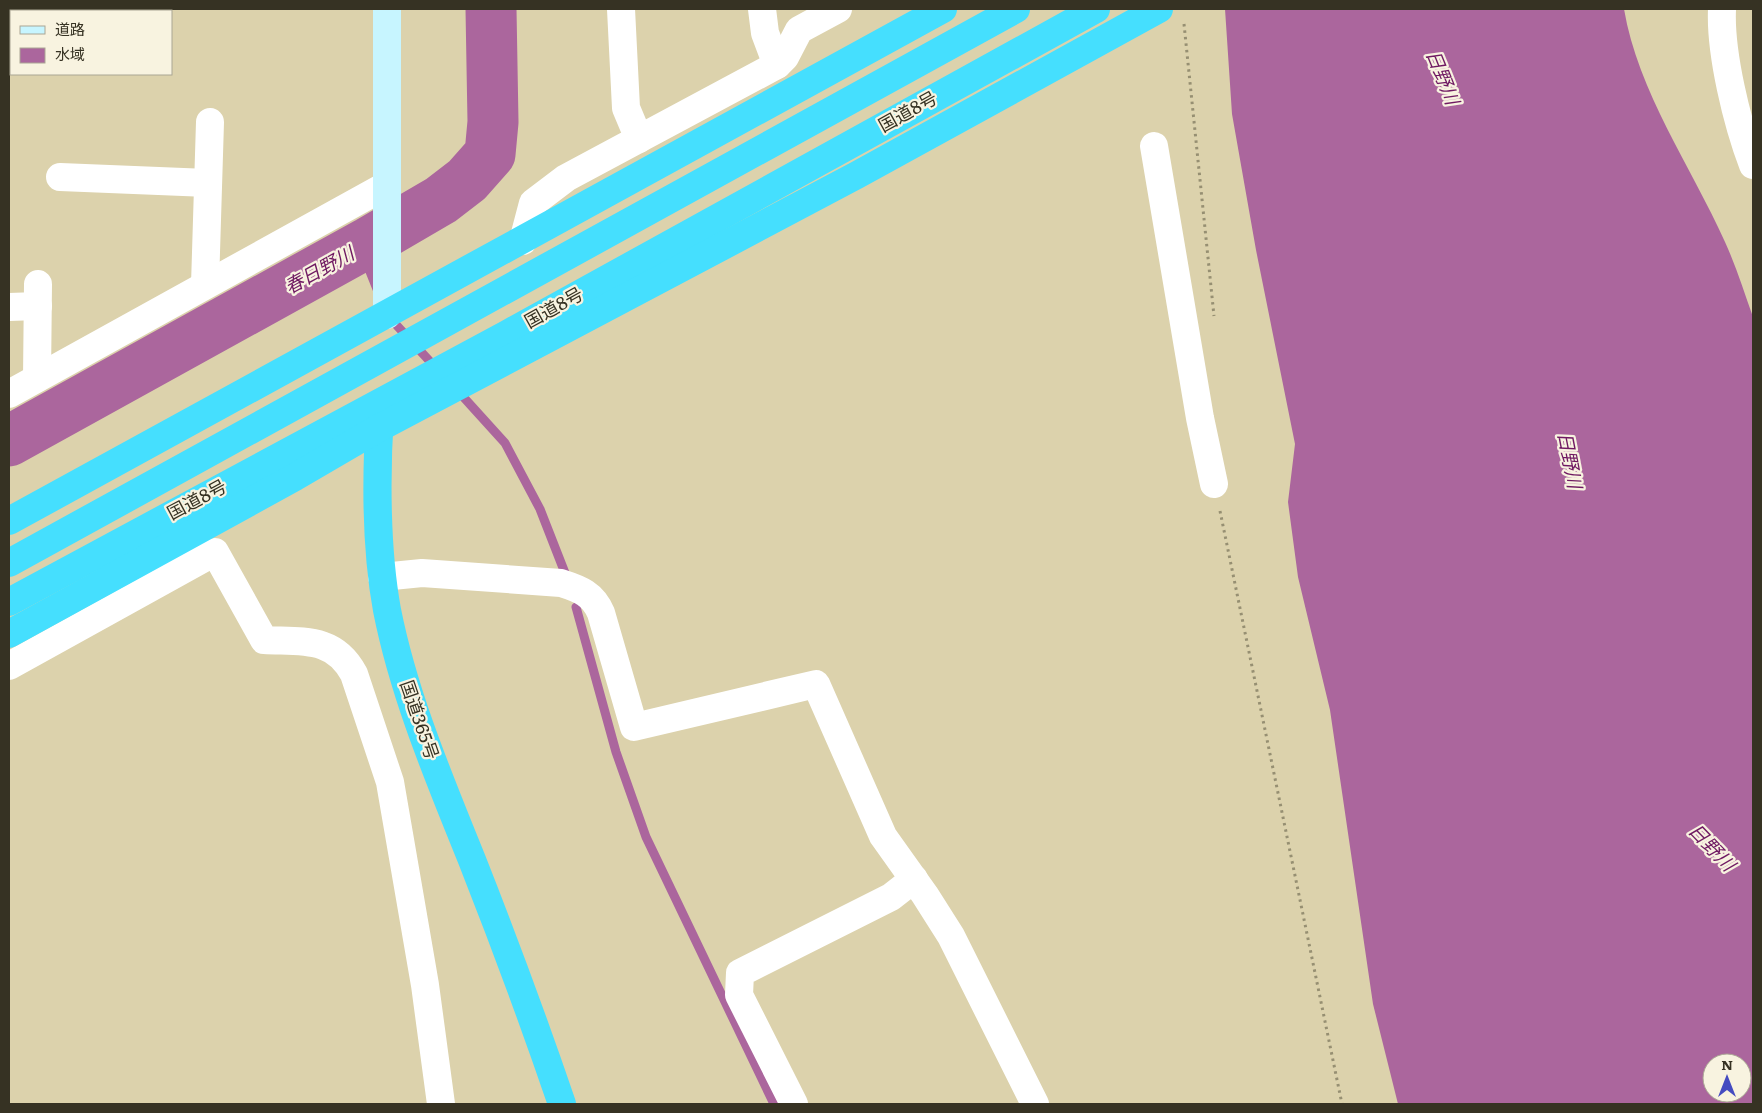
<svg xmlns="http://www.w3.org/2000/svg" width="1762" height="1113" viewBox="0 0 1762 1113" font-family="Literata,'Noto Sans JP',serif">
  <rect width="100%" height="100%" fill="#dcd2ac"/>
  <path fill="#ab669d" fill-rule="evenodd" d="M1225 9H1624C1638 92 1691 166 1725 242 1736 266 1744 292 1753 317V1104H1398L1373 1004 1330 710 1298 577 1288 502 1295 444 1256 250 1232 114ZM1712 1063H1742V1093H1712Z"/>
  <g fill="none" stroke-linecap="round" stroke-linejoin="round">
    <g stroke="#ab669d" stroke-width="9">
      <polyline points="369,242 369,269 377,289"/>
      <polyline points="389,317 436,368"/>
      <polyline points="457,390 505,443 540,509 565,573"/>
      <polyline points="576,607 616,752 646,837 774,1104"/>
    </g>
    <polyline stroke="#ab669d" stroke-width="51" points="9,441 369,242 441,200 467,180 490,154 493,122 491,9"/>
    <g stroke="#968f72" stroke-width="3" stroke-dasharray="2.5 4" stroke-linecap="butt">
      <polyline points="1184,24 1214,316"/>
      <polyline points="1220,511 1342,1104"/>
    </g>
    <g stroke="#fff" stroke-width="28">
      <polyline points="621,9 626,108 639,139"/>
      <polyline points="762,9 765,33 777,65"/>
      <path d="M1722 9C1720 53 1737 123 1753 165"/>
      <polyline points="1154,146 1200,418 1214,484"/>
      <polyline points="60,177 208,183"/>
      <polyline points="523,241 533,203 566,178 777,65 785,57 799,30 838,9"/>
      <polyline points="205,285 210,122"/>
      <polyline points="9,307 38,306"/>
      <polyline points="37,378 38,284"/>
      <polyline points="9,394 387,185"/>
      <path d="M382 577 422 573 561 583C580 589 593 594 601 613L634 727 816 684 883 836 925 895 951 936 1035 1104"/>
      <path d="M9 666 215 552 264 640C302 642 334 636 354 674L390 782 425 985 441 1104"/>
      <polyline points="794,1104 739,995 740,973 891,897 914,879"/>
    </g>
    <polyline stroke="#c7f5ff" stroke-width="28" points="387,315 387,9"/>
    <g stroke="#45dffe" stroke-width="28">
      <path d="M380 413C376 474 376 550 387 610 404 696 439 778 472 860 504 941 534 1022 562 1104"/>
      <polyline points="9,521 943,9"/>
      <polyline points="9,563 1016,9"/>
      <polyline points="9,602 507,334 1096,9"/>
      <polyline points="9,634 295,477 379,428 857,175 1159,9"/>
    </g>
  </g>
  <g text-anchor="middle" stroke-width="4.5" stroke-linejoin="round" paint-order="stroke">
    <g font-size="18" fill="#363223" stroke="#f8f3e0">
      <text transform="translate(908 112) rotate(-29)" y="6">国道8号</text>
      <text transform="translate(554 308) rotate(-29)" y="6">国道8号</text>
      <text transform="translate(197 500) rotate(-28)" y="6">国道8号</text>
      <text transform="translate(419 720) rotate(71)" y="6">国道365号</text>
    </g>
    <g font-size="19" font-style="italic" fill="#6f1962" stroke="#f8f3e0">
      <text transform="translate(1443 77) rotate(68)" y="7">日野川</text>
      <text transform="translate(319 270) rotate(-29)" y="7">春日野川</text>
      <text transform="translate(1570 460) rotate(79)" y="7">日野川</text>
      <text transform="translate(1712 847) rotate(46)" y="7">日野川</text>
    </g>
  </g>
  <rect width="1762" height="1113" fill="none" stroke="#363223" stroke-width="20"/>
  <rect x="10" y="10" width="162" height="65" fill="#f8f3e0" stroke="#aaa694"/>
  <rect x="20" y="26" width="25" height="8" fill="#c7f5ff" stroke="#aaa694"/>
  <text x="55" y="35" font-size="15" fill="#363223">道路</text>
  <rect x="20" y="48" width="25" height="15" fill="#ab669d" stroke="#aaa694"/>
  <text x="55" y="60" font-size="15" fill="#363223">水域</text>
  <g transform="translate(1727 1078)"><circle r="24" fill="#f8f3e0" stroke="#aaa694"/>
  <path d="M0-4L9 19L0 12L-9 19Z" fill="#444bc0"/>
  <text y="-8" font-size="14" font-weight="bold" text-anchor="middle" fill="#363223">N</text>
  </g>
</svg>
